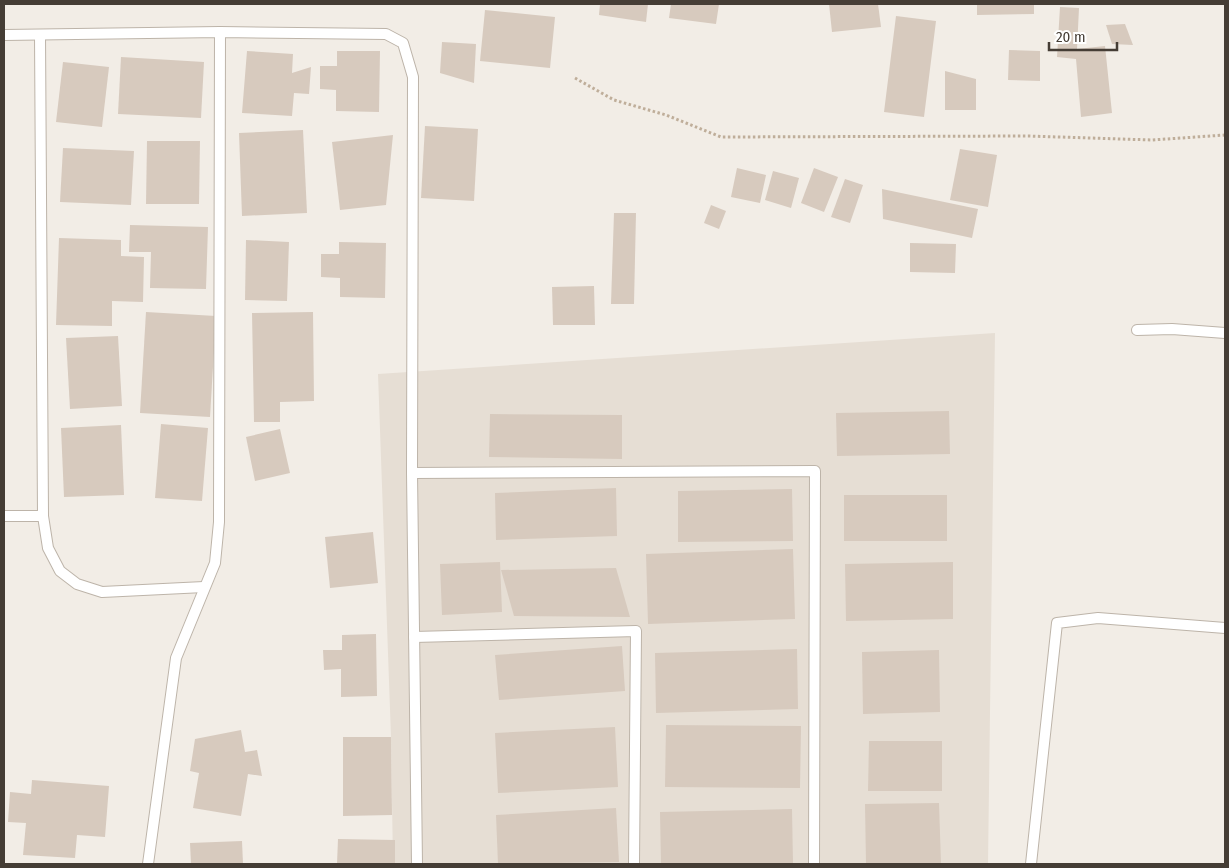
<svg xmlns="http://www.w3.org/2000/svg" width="1229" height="868" viewBox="0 0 1229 868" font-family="'Fira Sans Condensed',sans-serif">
  <rect width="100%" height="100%" fill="#f2ede6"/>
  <polygon fill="#e6ded4" points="995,333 988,864 393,864 391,737 378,374"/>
  <g fill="#d7cabe">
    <polygon points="600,4 648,4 646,22 599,15"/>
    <polygon points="671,4 719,4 716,24 669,18"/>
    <polygon points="829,4 878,4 881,27 832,32"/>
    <polygon points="977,4 1034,4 1034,14 977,15"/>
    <polygon points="1060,7 1079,8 1077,49 1105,46 1112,113 1081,117 1076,59 1057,57"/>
    <polygon points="485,10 555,17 550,68 480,61"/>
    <polygon points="896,16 936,21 924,117 884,112"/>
    <polygon points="1125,24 1133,45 1112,44 1106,25"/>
    <polygon points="442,42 476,44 474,83 440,73"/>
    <polygon points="1009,50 1040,51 1040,81 1008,80"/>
    <polygon points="247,51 293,54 292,73 311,67 309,94 294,93 292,116 242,113"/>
    <polygon points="337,51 380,51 379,112 336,111 336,90 320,89 320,66 337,66"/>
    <polygon points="121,57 204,62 201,118 118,114"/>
    <polygon points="63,62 109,67 102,127 56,122"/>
    <polygon points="945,71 976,79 976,110 945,110"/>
    <polygon points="425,126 478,129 474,201 421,198"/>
    <polygon points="303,130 307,213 242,216 239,133"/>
    <polygon points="393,135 386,205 340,210 332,142"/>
    <polygon points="147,141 200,141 199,204 146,204"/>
    <polygon points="63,148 134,151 131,205 60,202"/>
    <polygon points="960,149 997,155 988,207 950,200"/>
    <polygon points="737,168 766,175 760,203 731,197"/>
    <polygon points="814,168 838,177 824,212 801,203"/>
    <polygon points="773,171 799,178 791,208 765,200"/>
    <polygon points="845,179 863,185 850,223 831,217"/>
    <polygon points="882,189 978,209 972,238 883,219"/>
    <polygon points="711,205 726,211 719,229 704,223"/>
    <polygon points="614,213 636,213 634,304 611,304"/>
    <polygon points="130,225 208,227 206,289 150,288 151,252 129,252"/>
    <polygon points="59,238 121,240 121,256 144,257 143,302 112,301 112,326 56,325"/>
    <polygon points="246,240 289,242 287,301 245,300"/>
    <polygon points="339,242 386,243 385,298 340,297 340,278 321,277 321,254 339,254"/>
    <polygon points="910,243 956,244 955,273 910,272"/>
    <polygon points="594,286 595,325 553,325 552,287"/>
    <polygon points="146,312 216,316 210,417 140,413"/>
    <polygon points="313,312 314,401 280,402 280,422 254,422 252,313"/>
    <polygon points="118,336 122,406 70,409 66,338"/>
    <polygon points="949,411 950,454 837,456 836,413"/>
    <polygon points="490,414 622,415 622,459 489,457"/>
    <polygon points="161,424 208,428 202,501 155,498"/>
    <polygon points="121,425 124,495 64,497 61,428"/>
    <polygon points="280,429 290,473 255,481 246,437"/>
    <polygon points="616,488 617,536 496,540 495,493"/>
    <polygon points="792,489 793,541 678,542 678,491"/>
    <rect x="844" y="495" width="103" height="46"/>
    <polygon points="373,532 378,583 330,588 325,537"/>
    <polygon points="793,549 795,619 648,624 646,554"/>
    <polygon points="500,562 502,612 442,615 440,564"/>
    <polygon points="953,562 953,619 846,621 845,564"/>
    <polygon points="616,568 630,617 514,616 501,570"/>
    <polygon points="376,634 377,696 341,697 341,669 324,670 323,650 342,650 342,635"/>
    <polygon points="622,646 625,691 499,700 495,655"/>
    <polygon points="797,649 798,709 656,713 655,653"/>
    <polygon points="939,650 940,712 863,714 862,652"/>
    <polygon points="666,725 801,726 800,788 665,787"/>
    <polygon points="615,727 618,787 498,793 495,733"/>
    <polygon points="241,730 245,752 257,750 262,776 248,774 241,816 193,808 199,773 190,771 195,739"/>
    <polygon points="343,737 391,737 392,815 343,816"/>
    <polygon points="869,741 942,741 942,791 868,791"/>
    <polygon points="32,780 109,786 105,837 77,835 75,858 23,855 26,823 8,822 10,792 31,794"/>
    <polygon points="939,803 941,864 866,864 865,804"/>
    <polygon points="616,808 619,862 498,864 496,815"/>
    <polygon points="792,809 793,864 661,864 660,812"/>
    <polygon points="338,839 395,840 395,864 337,864"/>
    <polygon points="242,841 243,864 191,864 190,843"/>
  </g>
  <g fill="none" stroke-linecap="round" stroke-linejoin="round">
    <g stroke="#bdb4a9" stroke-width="12">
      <g id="service">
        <polyline points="4,35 220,32 386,34 403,43 413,77 412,473 417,864"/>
        <polyline points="40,35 43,516 48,548 60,571 77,584 102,592 204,587"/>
        <polyline points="1137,330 1172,329 1225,333"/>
        <polyline points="412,473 815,471 814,864"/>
        <polyline points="4,516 43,516"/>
        <polyline points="414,637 636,631 634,864"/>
        <polyline points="148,864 176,658 215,563 219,522 220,32"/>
        <polyline points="1031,864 1057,623 1098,618 1225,628"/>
      </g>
    </g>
    <polyline stroke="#bfae9a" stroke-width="3" stroke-dasharray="2.5 2.5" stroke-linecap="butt" points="575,78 614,100 666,115 721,137 1028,136 1152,140 1225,135"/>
    <use href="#service" stroke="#fff" stroke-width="10"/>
  </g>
  <rect width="1229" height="868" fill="none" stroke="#453d35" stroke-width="10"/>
  <path d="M1049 42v8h68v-8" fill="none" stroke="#453d35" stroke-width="2.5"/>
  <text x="1056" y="42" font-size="15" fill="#453d35" stroke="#ffffff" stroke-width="4" paint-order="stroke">20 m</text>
</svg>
